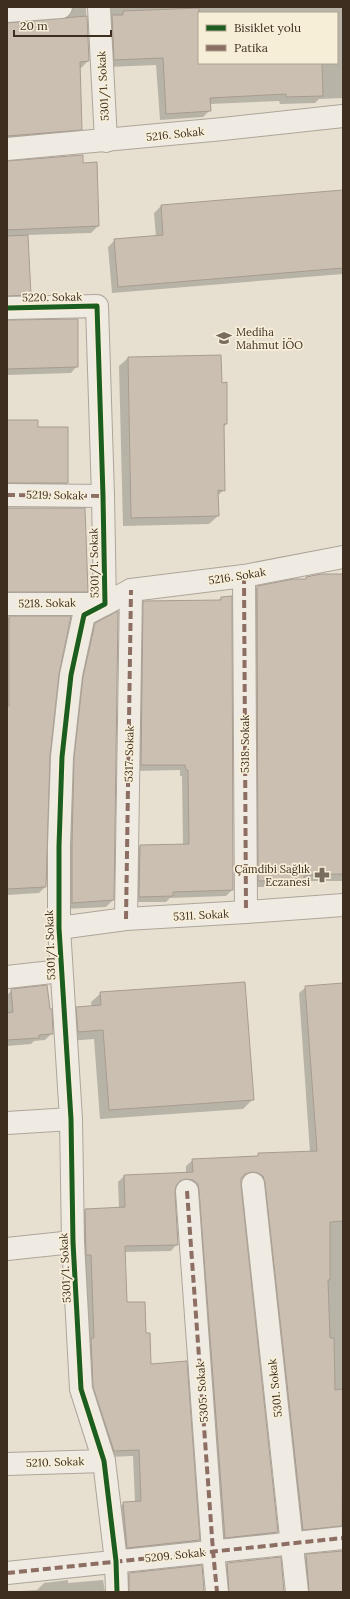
<svg xmlns="http://www.w3.org/2000/svg" width="350" height="1599" viewBox="0 0 350 1599" font-family="Lora,serif">
  <rect width="100%" height="100%" fill="#e7e0d1"/>
  <g fill="#0003" fill-rule="evenodd">
    <polygon points="65,7 86,7 88,61 81,68 79,68 81,129 74,136 7,142 7,24 66,19 67,14"/>
    <path d="M103 7H343V98L319 99 315 103 280 104 279 101 210 104V110L203 117 160 120 156 65 108 67ZM199 13H337V63H199Z"/>
    <polygon points="7,162 82,164 98,226 91,233 27,235 30,295 23,301 7,302"/>
    <polygon points="343,191 343,274 112,293 108,247 115,240 156,237 154,213 161,206"/>
    <polygon points="7,321 77,366 71,373 7,375"/>
    <polygon points="220,356 221,384 226,424 223,428 224,490 217,496 218,516 209,524 123,526 119,366 128,358"/>
    <polygon points="7,417 7,421 37,428 67,483 60,490 7,489"/>
    <polygon points="7,509 87,591 80,598 7,598"/>
    <polygon points="343,575 343,881 301,881 296,887 252,887 250,594 257,587 305,580 307,578"/>
    <polygon points="221,598 232,890 226,896 170,898 166,902 133,902 134,852 140,846 183,845 182,776 180,776 180,770 135,771 138,608 144,602 218,601"/>
    <polygon points="7,617 70,618 58,673 49,756 46,886 39,893 7,895"/>
    <polygon points="96,624 113,900 106,907 65,909 68,765 89,631"/>
    <polygon points="343,984 343,1534 297,1536 245,1178 240,1179 240,1185 277,1532 270,1538 218,1544 179,1185 175,1186 177,1244 171,1251 124,1252 126,1303 145,1334 150,1366 199,1540 192,1547 121,1554 117,1509 124,1503 135,1502 133,1456 107,1457 87,1394 79,1216 85,1210 119,1208 118,1182 124,1176 186,1173 186,1166 193,1160 256,1157 259,1154 310,1153 299,993 306,987"/>
    <polygon points="12,990 52,1033 45,1040 34,1041 31,1044 7,1046 7,995"/>
    <polygon points="101,993 253,1099 243,1109 100,1119 94,1039 69,1041 68,1017 77,1008 92,1007 91,1002"/>
    <polygon points="343,1552 343,1592 303,1592 299,1562 306,1555"/>
    <polygon points="227,1564 283,1592 223,1592 221,1570"/>
    <polygon points="129,1574 203,1592 123,1592 123,1580"/>
    <polygon points="68,1580 68,1583 103,1580 105,1592 7,1592 37,1590 44,1583"/>
  </g>
  <g fill="#cbbfb2" stroke="#a89c90">
    <polygon points="199,8 199,63 322,63 323,96 286,97 286,94 210,98 211,111 166,114 163,58 114,60 112,15 123,15 123,11"/>
    <polygon points="87,16 89,61 80,62 82,130 7,136 7,23"/>
    <polygon points="83,155 83,163 97,162 99,226 7,230 7,161"/>
    <polygon points="343,190 343,268 118,287 114,239 163,235 161,205"/>
    <polygon points="28,235 31,295 7,296 7,236"/>
    <polygon points="78,319 78,367 7,369 7,320"/>
    <polygon points="221,355 222,383 227,382 227,424 224,424 225,491 218,490 219,516 131,518 128,357"/>
    <polygon points="7,420 38,420 38,427 68,427 68,483 7,483"/>
    <polygon points="7,508 85,508 88,592 7,592"/>
    <polygon points="321,574 343,574 343,874 304,875 304,880 258,881 257,586 294,579 306,579 306,577"/>
    <polygon points="232,596 233,890 173,892 173,896 139,897 140,845 189,844 188,770 186,770 185,765 141,765 143,601 221,600 221,597"/>
    <polygon points="118,611 114,900 72,903 72,846 74,758 83,677 95,623"/>
    <polygon points="9,616 71,616 59,674 50,756 46,887 7,889 7,706 9,706"/>
    <polygon points="245,982 254,1100 109,1110 103,1030 78,1032 76,1007 101,1005 100,992"/>
    <polygon points="343,983 343,1221 330,1222 330,1280 328,1280 330,1338 334,1338 335,1390 343,1389 342,1526 303,1530 265,1183 263,1176 258,1173 252,1172 245,1174 241,1179 241,1185 278,1532 225,1538 199,1190 198,1184 193,1180 186,1179 180,1181 176,1186 175,1192 178,1245 125,1246 127,1302 145,1302 146,1333 150,1333 151,1364 187,1361 200,1540 127,1548 123,1502 141,1501 139,1450 114,1451 93,1387 91,1338 94,1338 91,1255 86,1255 85,1209 125,1207 124,1175 193,1172 192,1159 258,1156 258,1153 317,1151 305,986"/>
    <polygon points="47,985 50,1009 52,1009 53,1034 39,1035 39,1038 7,1040 7,1013 13,1012 11,989"/>
    <polygon points="343,1551 343,1592 309,1592 306,1554"/>
    <polygon points="281,1557 284,1592 229,1592 227,1563"/>
    <polygon points="202,1565 204,1592 129,1592 129,1573"/>
  </g>
  <g fill="none" stroke-linecap="round" stroke-linejoin="round">
    <g stroke="#ada599" stroke-width="24">
      <g id="minor">
        <polyline points="99,7 106,141"/>
        <polyline points="7,11 61,7"/>
        <polyline points="7,149 223,129 343,116"/>
        <polyline points="7,308 97,306 103,496 105,604 84,615 71,675 62,757 59,846 59,928 71,1119 73,1242 81,1389 104,1461 116,1561 117,1592"/>
        <polyline points="7,495 103,496"/>
        <polyline points="244,576 246,912"/>
        <polyline points="7,604 105,604 131,590 244,576 343,557"/>
        <polyline points="126,919 131,590"/>
        <polyline points="59,928 126,919 246,912 343,905"/>
        <polyline points="7,977 61,971"/>
        <polyline points="7,1123 71,1119"/>
        <polyline points="253,1184 297,1592"/>
        <polyline points="187,1191 213,1551 217,1592"/>
        <polyline points="7,1249 73,1242"/>
        <polyline points="7,1464 104,1461"/>
        <polyline points="7,1573 343,1538"/>
      </g>
    </g>
    <use href="#minor" stroke="#efebe3" stroke-width="22"/>
    <g stroke="#8d6e63" stroke-width="4" stroke-dasharray="8 4" stroke-linecap="butt">
      <polyline points="7,495 103,496"/>
      <polyline points="244,576 246,912"/>
      <polyline points="126,919 131,590"/>
      <polyline points="187,1191 213,1551 217,1592"/>
      <polyline points="7,1573 343,1538"/>
    </g>
    <g stroke="#f7eed8" stroke-width="8">
      <polyline id="cycleway" points="7,308 97,306 103,496 105,604 84,615 71,675 62,757 59,846 59,928 71,1119 73,1242 81,1389 104,1461 116,1561 117,1592"/>
    </g>
    <use href="#cycleway" stroke="#1b5e20" stroke-width="5"/>
  </g>
  <defs>
    <g id="school-bare" transform="scale(1.2)"><path d="M0-5L7-2L0 1L-7-2ZM-4 1L0 2.5L4 1V4Q0 6-4 4Z" fill="#786c5e" stroke="#f7eed8" stroke-width="2.5" paint-order="stroke"/></g>
    <g id="pharmacy-bare" transform="scale(1.2)"><path d="M-2-6h4v4h4v4h-4v4h-4v-4h-4v-4h4Z" fill="#786c5e" stroke="#f7eed8" stroke-width="2.5" paint-order="stroke"/></g>
  </defs>
  <g fill-rule="evenodd">
    <use href="#school-bare" x="224" y="338"/>
    <use href="#pharmacy-bare" x="322" y="875"/>
  </g>
  <g text-anchor="middle" stroke-width="3.5" stroke-linejoin="round" paint-order="stroke">
    <g font-size="11" fill="#3d2e20" stroke="#f7eed8">
      <text transform="translate(103 86) rotate(-93)" y="4">5301/1. Sokak</text>
      <text transform="translate(175 134) rotate(-6)" y="4">5216. Sokak</text>
      <text transform="translate(52 297) rotate(-1)" y="4">5220. Sokak</text>
      <text transform="translate(55 495) rotate(1)" y="4">5219. Sokak</text>
      <text transform="translate(94 563) rotate(-91)" y="4">5301/1. Sokak</text>
      <text transform="translate(237 576) rotate(-9)" y="4">5216. Sokak</text>
      <text transform="translate(47 603) rotate(-1)" y="4">5218. Sokak</text>
      <text transform="translate(245 744) rotate(-90)" y="4">5318. Sokak</text>
      <text transform="translate(129 754) rotate(-89)" y="4">5317. Sokak</text>
      <text transform="translate(201 915) rotate(-3)" y="4">5311. Sokak</text>
      <text transform="translate(50 945) rotate(-92)" y="4">5301/1. Sokak</text>
      <text transform="translate(65 1268) rotate(-93)" y="4">5301/1. Sokak</text>
      <text transform="translate(275 1388) rotate(-96)" y="4">5301. Sokak</text>
      <text transform="translate(202 1392) rotate(-94)" y="4">5305. Sokak</text>
      <text transform="translate(55 1462) rotate(-2)" y="4">5210. Sokak</text>
      <text transform="translate(175 1555) rotate(-6)" y="4">5209. Sokak</text>
    </g>
    <g font-size="11" fill="#3d2e20" stroke="#f7eed8" text-anchor="start">
      <text x="236" y="336">Mediha<tspan x="236" dy="13">Mahmut İÖO</tspan></text>
      <text x="310" y="873" text-anchor="end">Çamdibi Sağlık<tspan x="310" dy="13">Eczanesi</tspan></text>
    </g>
  </g>
  <rect width="350" height="1599" fill="none" stroke="#3d2e20" stroke-width="16"/>
  <rect x="198" y="12" width="140" height="52" fill="#f7eed8" stroke="#ada18e"/>
  <rect x="206" y="25" width="20" height="6" fill="#1b5e20" stroke="#ada18e"/>
  <text x="234" y="32" font-size="12" fill="#3d2e20">Bisiklet yolu</text>
  <rect x="206" y="45" width="20" height="6" fill="#8d6e63" stroke="#ada18e"/>
  <text x="234" y="52" font-size="12" fill="#3d2e20">Patika</text>
  <path d="M14 30v6h97v-6" fill="none" stroke="#3d2e20" stroke-width="2"/>
  <text x="20" y="30" font-size="12" fill="#3d2e20" stroke="#f7eed8" stroke-width="3" paint-order="stroke">20 m</text>
</svg>
